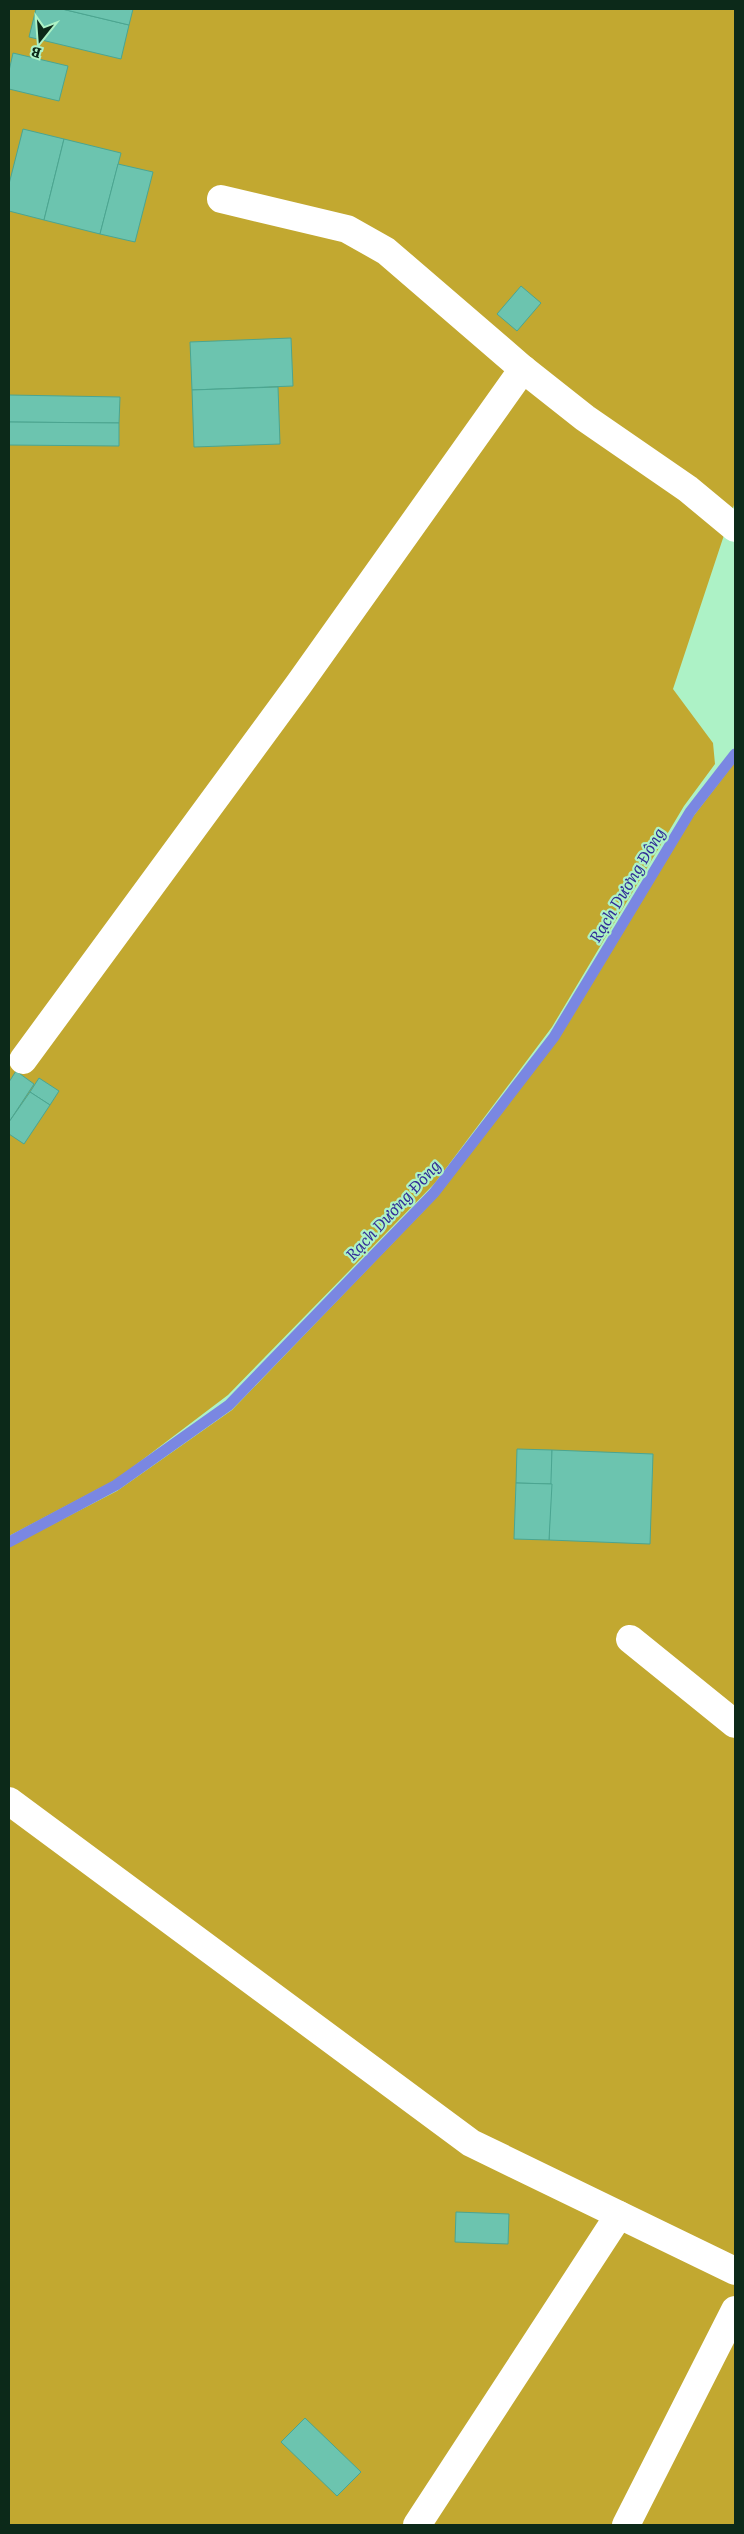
<svg xmlns="http://www.w3.org/2000/svg" width="744" height="2534" viewBox="0 0 744 2534" font-family="Literata,serif">
  <rect width="100%" height="100%" fill="#adf2c6"/>
  <g fill="#c2a830">
    <polygon points="9,9 735,9 735,502 673,689 713,743 715,764 684,806 552,1027 435,1183 228,1395 117,1479 9,1536"/>
    <polygon points="735,762 735,2525 9,2525 9,1547 117,1491 232,1410 437,1197 557,1040 692,818"/>
  </g>
  <g fill="none" stroke-linecap="round" stroke-linejoin="round">
    <polyline stroke="#7a87e2" stroke-width="11" points="9,1542 116,1485 229,1405 434,1193 554,1037 690,812 735,754"/>
  </g>
  <g fill="#6cc4af" stroke="#4ba591">
    <polygon points="36,9 62,9 129,25 121,59 29,37"/>
    <polygon points="62,9 133,9 129,25"/>
    <polygon points="13,53 68,66 59,101 9,89 9,71"/>
    <polygon points="23,129 64,139 44,220 9,211 9,184"/>
    <polygon points="64,139 121,153 100,234 44,220"/>
    <polygon points="118,164 153,172 135,242 100,234"/>
    <polygon points="521,286 541,303 517,331 497,314"/>
    <polygon points="291,338 293,386 192,390 190,342"/>
    <polygon points="278,387 280,444 194,447 192,390"/>
    <polygon points="9,395 120,397 119,423 9,422"/>
    <polygon points="9,422 119,423 119,446 9,445"/>
    <polygon points="16,1071 34,1084 9,1122 9,1082"/>
    <polygon points="39,1078 59,1091 50,1105 30,1092"/>
    <polygon points="30,1092 50,1105 24,1144 9,1134 9,1122"/>
    <polygon points="517,1449 552,1450 552,1484 516,1483"/>
    <polygon points="552,1450 653,1454 650,1544 549,1540"/>
    <polygon points="516,1483 552,1484 549,1540 514,1539"/>
    <polygon points="456,2212 509,2214 508,2244 455,2242"/>
    <polygon points="305,2418 361,2472 337,2496 281,2442"/>
  </g>
  <g fill="none" stroke-linecap="round" stroke-linejoin="round">
    <g stroke="#fff" stroke-width="28">
      <polyline points="221,199 347,229 386,251 523,369 585,418 688,489 735,528"/>
      <polyline points="23,1060 299,684 523,369"/>
      <polyline points="630,1639 735,1724"/>
      <polyline points="9,1801 471,2143 735,2271"/>
      <polyline points="417,2525 619,2215"/>
      <polyline points="626,2525 735,2310"/>
    </g>
  </g>
  <g text-anchor="middle" stroke-width="4.5" stroke-linejoin="round" paint-order="stroke">
    <g font-size="16" font-style="italic" fill="#312e97" stroke="#adf2c6">
      <text transform="translate(627 885) rotate(-59)" y="6">Rạch Dương Đông</text>
      <text transform="translate(393 1210) rotate(-47)" y="6">Rạch Dương Đông</text>
    </g>
  </g>
  <rect width="744" height="2534" fill="none" stroke="#0c2919" stroke-width="20"/>
  <g transform="translate(40 40) rotate(197)" stroke="#adf2c6" stroke-width="4" paint-order="stroke">
  <path d="M0-4L9 19L0 12L-9 19Z" fill="#0c2919"/>
  <text y="-8" font-size="14" font-weight="bold" text-anchor="middle" fill="#0c2919">B</text>
  </g>
</svg>
